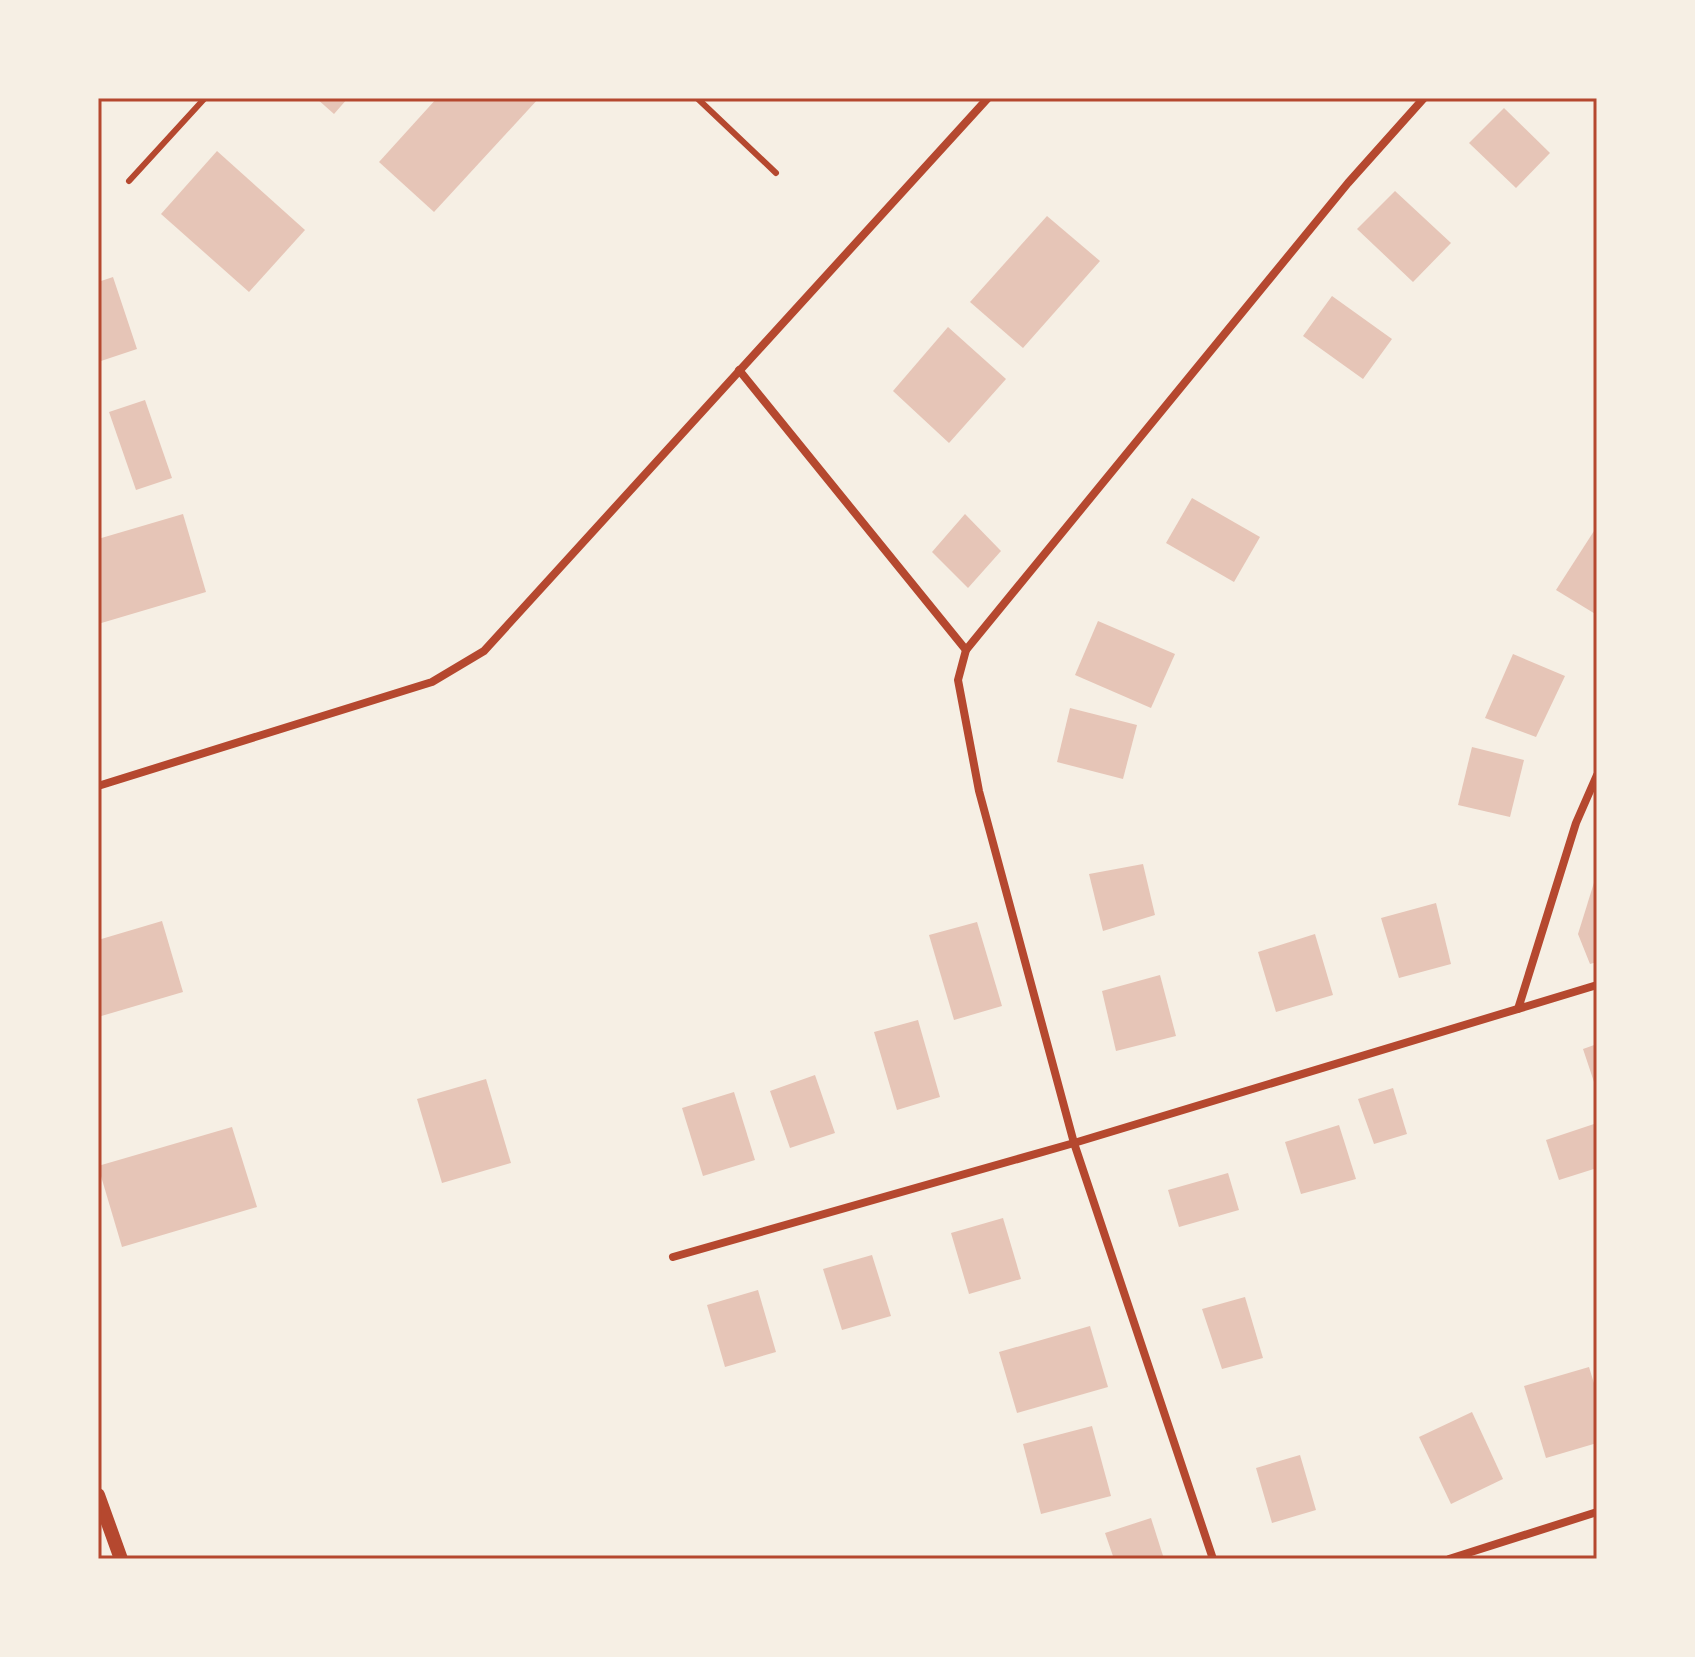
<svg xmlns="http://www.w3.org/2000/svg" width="1695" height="1657" viewBox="0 0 1695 1657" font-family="Raleway,sans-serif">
  <rect width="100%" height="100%" fill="#f6efe4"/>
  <g fill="#e6c5b7">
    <polygon points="316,98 348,98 334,114"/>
    <polygon points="437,98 539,98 434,212 379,162"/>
    <polygon points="1504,108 1550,153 1516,188 1469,143"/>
    <polygon points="217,151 305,230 249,292 161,214"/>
    <polygon points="1395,191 1451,243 1413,282 1357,229"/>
    <polygon points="1047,216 1100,261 1023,348 970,302"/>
    <polygon points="113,277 137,349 98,362 98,282"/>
    <polygon points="1332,296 1392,339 1363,379 1303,336"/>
    <polygon points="948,327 1006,379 949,443 893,391"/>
    <polygon points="145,400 172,478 136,490 109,412"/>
    <polygon points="1192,498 1260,537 1234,582 1166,543"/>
    <polygon points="183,514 206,592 98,624 98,539"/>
    <polygon points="965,514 1001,551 968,588 932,552"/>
    <polygon points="1594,531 1597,533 1597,615 1556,590"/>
    <polygon points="1098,621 1175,654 1151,708 1075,675"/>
    <polygon points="1513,654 1565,676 1536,737 1485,718"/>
    <polygon points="1070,708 1137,725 1123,779 1057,762"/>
    <polygon points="1472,747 1524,760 1510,817 1458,805"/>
    <polygon points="1143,864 1155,915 1103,931 1089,874"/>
    <polygon points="1597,873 1597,962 1590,964 1578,934"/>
    <polygon points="1436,903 1451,964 1399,978 1381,918"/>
    <polygon points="162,921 183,992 98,1017 98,940"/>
    <polygon points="977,922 1002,1006 954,1020 929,935"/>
    <polygon points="1315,934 1333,995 1276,1012 1258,952"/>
    <polygon points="1160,975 1176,1036 1116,1051 1102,991"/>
    <polygon points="918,1020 940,1097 897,1110 874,1032"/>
    <polygon points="1597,1044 1597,1088 1596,1088 1583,1049"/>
    <polygon points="815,1075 835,1133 790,1148 770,1091"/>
    <polygon points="486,1079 511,1163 442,1183 417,1099"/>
    <polygon points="1393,1088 1407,1134 1374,1144 1358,1099"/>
    <polygon points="734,1092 755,1160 703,1176 682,1108"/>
    <polygon points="1597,1123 1597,1168 1559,1180 1546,1140"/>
    <polygon points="1339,1125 1356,1179 1301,1194 1285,1142"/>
    <polygon points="232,1127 257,1207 122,1247 98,1166"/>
    <polygon points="1228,1173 1239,1210 1179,1227 1168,1190"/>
    <polygon points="1003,1218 1021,1279 969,1294 951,1233"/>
    <polygon points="872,1255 891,1316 842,1330 823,1269"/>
    <polygon points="758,1290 776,1352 725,1367 707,1305"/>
    <polygon points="1245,1297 1263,1358 1222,1369 1202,1309"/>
    <polygon points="1090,1326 1108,1387 1017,1413 999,1352"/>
    <polygon points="1589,1367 1597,1393 1597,1443 1546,1458 1524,1386"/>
    <polygon points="1472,1412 1503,1479 1451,1504 1419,1437"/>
    <polygon points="1092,1426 1111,1496 1041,1514 1023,1444"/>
    <polygon points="1300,1455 1316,1510 1272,1523 1256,1468"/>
    <polygon points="1151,1518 1164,1559 1114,1559 1105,1533"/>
  </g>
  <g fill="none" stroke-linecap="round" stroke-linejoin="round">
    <g stroke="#b5482f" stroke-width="6">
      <polyline points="697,98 776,173"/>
      <polyline points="129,181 205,98"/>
    </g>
    <g stroke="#b5482f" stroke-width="8">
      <polyline points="739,370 966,650"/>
      <polyline points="98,786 432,682 484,651 988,98"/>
      <polyline points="1518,1009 1576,823 1597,775"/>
      <polyline points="673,1257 1074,1143 1597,985"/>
      <polyline points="1213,1559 1074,1143 979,791 958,680 966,650 1348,183 1424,98"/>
      <polyline points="1449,1559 1597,1512"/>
    </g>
    <polyline stroke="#b5482f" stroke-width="14" points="98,1495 121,1559"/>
  </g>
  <rect width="1695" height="1657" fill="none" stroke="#f6efe4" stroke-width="200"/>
  <rect x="100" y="100" width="1495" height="1457" fill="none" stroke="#b5482f" stroke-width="3"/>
</svg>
